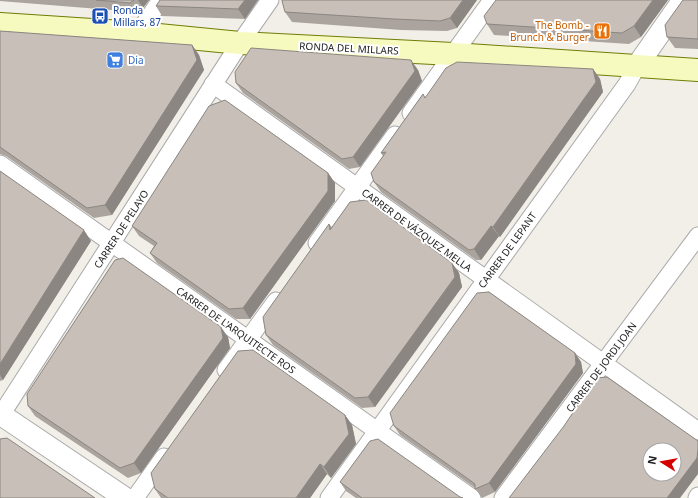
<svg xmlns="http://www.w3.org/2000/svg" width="698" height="498" viewBox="0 0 698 498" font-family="'Noto Sans',sans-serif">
  <rect width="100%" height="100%" fill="#f2efe9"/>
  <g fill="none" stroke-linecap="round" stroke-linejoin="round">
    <g stroke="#a9a9a9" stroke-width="19">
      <g id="minor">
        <polyline points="138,33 161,0"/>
        <polyline points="213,84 698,431"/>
        <polyline points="411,113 492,0"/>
        <polyline points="0,164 472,498"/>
        <polyline points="317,243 395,135"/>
        <polyline points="226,370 276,301"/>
        <polyline points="1,415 240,43 270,0"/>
        <polyline points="135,498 164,457"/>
        <polyline points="329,498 627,84 637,66"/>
        <polyline points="503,498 698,236"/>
        <polyline points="697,498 698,496"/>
      </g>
    </g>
    <g stroke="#a9a9a9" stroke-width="23">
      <g id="tertiary">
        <polyline points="637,66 683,0"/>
        <polyline points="0,414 125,498"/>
      </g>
    </g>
    <g stroke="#707d05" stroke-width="24">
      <polyline id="secondary" points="0,24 138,33 240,43 453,54 698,70"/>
    </g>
    <use href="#minor" stroke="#fff" stroke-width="17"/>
    <use href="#tertiary" stroke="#fff" stroke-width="21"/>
    <use href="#secondary" stroke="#f7fabf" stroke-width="22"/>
  </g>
  <g fill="#aba49e">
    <polygon points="0,0 149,0 143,8 136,12 0,1"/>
    <polygon points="160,0 258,0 245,19 162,16 156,6"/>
    <polygon points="477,0 457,28 447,31 401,30 292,22 285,12"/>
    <polygon points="668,0 641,37 629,44 494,35 487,24"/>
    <polygon points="698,0 698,49 675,48 667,37"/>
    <polygon points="0,31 192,45 199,55 204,70 112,215 94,218 6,156 0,154"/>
    <polygon points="593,69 600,79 603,92 500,237 499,236 481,260 476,260 381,192 374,182 383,156 381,153 423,94 425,97"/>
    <polygon points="418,70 422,81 360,167 349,169 243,93 236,83"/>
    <polygon points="0,171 91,241 3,380 0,381"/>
    <polygon points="328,173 335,183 335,201 250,319 236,319 157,263 150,253 154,246 139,236 132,226"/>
    <polygon points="329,224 332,227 452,263 459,273 462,287 375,407 362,408 273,345 266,335"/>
    <polygon points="228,337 230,348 141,473 128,478 35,416 28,406"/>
    <polygon points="575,353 581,362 583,373 495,492 482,498 475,488 400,435 394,426"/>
    <polygon points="345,415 352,425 356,444 331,478 327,474 310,498 161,498 155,489"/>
    <polygon points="340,482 460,497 463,498 356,498 346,491"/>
  </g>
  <g fill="#8b8681">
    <polygon points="138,0 149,0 143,8"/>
    <polygon points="245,0 258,0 245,19 238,9"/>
    <polygon points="463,0 477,0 457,28 450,18"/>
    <polygon points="653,0 668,0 641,37 634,26"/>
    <polygon points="192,45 199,55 204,70 112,215 105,205"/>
    <polygon points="411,60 418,70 422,81 360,167 353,157"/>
    <polygon points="593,69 600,79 603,92 500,237 493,227"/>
    <polygon points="328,173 335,183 335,201 250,319 243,308"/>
    <polygon points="491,226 499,236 481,260 474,249"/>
    <polygon points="84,230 91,241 3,380 0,375 0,364"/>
    <polygon points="452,263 459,273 462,287 375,407 368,397"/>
    <polygon points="221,327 228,337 230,348 141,473 134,463"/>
    <polygon points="575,353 581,362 583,373 495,492 489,483"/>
    <polygon points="345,415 352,425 356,444 331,478 324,467"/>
    <polygon points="698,449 698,474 680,498 667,498"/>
    <polygon points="320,464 327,474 310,498 296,498"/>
  </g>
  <g fill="#c7bfb8" stroke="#8b8681" fill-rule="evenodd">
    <polygon points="96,0 134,0 130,3"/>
    <polygon points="160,0 245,0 238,9 156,6"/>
    <polygon points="282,0 463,0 450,18 440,21 394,19 285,12 282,1"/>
    <polygon points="496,0 653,0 634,26 622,33 487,24 484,16"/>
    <polygon points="683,0 698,0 698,39 667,37 665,25"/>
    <polygon points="0,31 192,45 197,60 105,205 87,208 0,147"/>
    <polygon points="251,48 411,60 415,71 353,157 342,159 236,83 235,72"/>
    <polygon points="457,62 593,69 596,82 493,227 491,226 474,249 469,250 374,182 371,173 386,152 381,153 423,94 425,98 446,68"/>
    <polygon points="225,100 328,173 328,191 243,308 229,309 150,253 157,243 132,226 209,106"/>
    <polygon points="0,171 84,230 0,364"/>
    <polygon points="366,200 452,263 455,277 368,397 355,398 266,335 263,317 329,224 330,230 350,202"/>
    <polygon points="123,258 221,327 223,338 134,463 120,468 28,406 27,394 115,260"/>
    <polygon points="489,292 575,353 576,364 489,483 475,489 475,484 471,481 394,426 390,413 477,293"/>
    <polygon points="253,350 345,415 349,434 324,467 320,464 296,498 168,498 155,489 151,473 238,351"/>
    <path d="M607 377 698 441V449L697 458 667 498H509L564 426 596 378ZM650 450H674V474H650Z"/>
    <polygon points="7,438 95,498 0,498 0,439"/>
    <polygon points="378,439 460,497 463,498 362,498 340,482 370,441"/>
  </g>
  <defs>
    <g id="bus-square" transform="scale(0.9)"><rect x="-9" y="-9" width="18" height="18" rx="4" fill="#1a4fb4" stroke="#fff"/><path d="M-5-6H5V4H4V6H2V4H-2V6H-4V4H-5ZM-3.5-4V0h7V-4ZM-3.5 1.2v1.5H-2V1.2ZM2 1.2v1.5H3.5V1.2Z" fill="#fff"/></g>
    <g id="restaurant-square" transform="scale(0.9)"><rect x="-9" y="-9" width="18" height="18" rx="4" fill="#e8710a" stroke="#fff"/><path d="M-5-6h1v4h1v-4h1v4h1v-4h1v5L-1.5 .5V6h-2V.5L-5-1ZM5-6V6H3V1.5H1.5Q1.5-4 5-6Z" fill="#fff"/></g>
    <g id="supermarket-square" transform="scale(0.9)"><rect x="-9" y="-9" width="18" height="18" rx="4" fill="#3f7fe0" stroke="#fff"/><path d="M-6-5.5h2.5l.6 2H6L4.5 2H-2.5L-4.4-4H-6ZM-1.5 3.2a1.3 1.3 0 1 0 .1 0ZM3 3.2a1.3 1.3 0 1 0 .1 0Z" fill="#fff"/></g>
  </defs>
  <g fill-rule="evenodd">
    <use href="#bus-square" x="100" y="16"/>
    <use href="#restaurant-square" x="602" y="31"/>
    <use href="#supermarket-square" x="115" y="60"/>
  </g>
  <g text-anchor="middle" stroke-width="4" stroke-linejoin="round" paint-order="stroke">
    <g font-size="10" fill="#164399" stroke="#fff" text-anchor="start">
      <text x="113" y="14">Ronda<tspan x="113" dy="12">Millars, 87</tspan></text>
    </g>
    <g font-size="10" fill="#c56008" stroke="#fff" text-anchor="end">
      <text x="589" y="29">The Bomb -<tspan x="589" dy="12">Brunch &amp; Burger</tspan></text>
    </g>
    <g font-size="10" fill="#222" stroke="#fff">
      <text transform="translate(349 48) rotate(3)" y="4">RONDA DEL MILLARS</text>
      <text transform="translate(121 229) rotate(-57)" y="4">CARRER DE PELAYO</text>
      <text transform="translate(417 230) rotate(36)" y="4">CARRER DE VÁZQUEZ MELLA</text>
      <text transform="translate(507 250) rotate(-54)" y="4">CARRER DE LEPANT</text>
      <text transform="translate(236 330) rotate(35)" y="4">CARRER DE L'ARQUITECTE ROS</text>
      <text transform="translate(601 367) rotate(-53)" y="4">CARRER DE JORDI JOAN</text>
    </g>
    <g font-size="10" fill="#366cbe" stroke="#fff" text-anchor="start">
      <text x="128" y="64">Dia</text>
    </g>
  </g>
  <g transform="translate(662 462) rotate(281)"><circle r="19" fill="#ffffff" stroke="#a7a7a7"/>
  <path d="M0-3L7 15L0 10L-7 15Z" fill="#d40000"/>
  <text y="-6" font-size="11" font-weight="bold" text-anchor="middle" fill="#222222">N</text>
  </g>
</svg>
